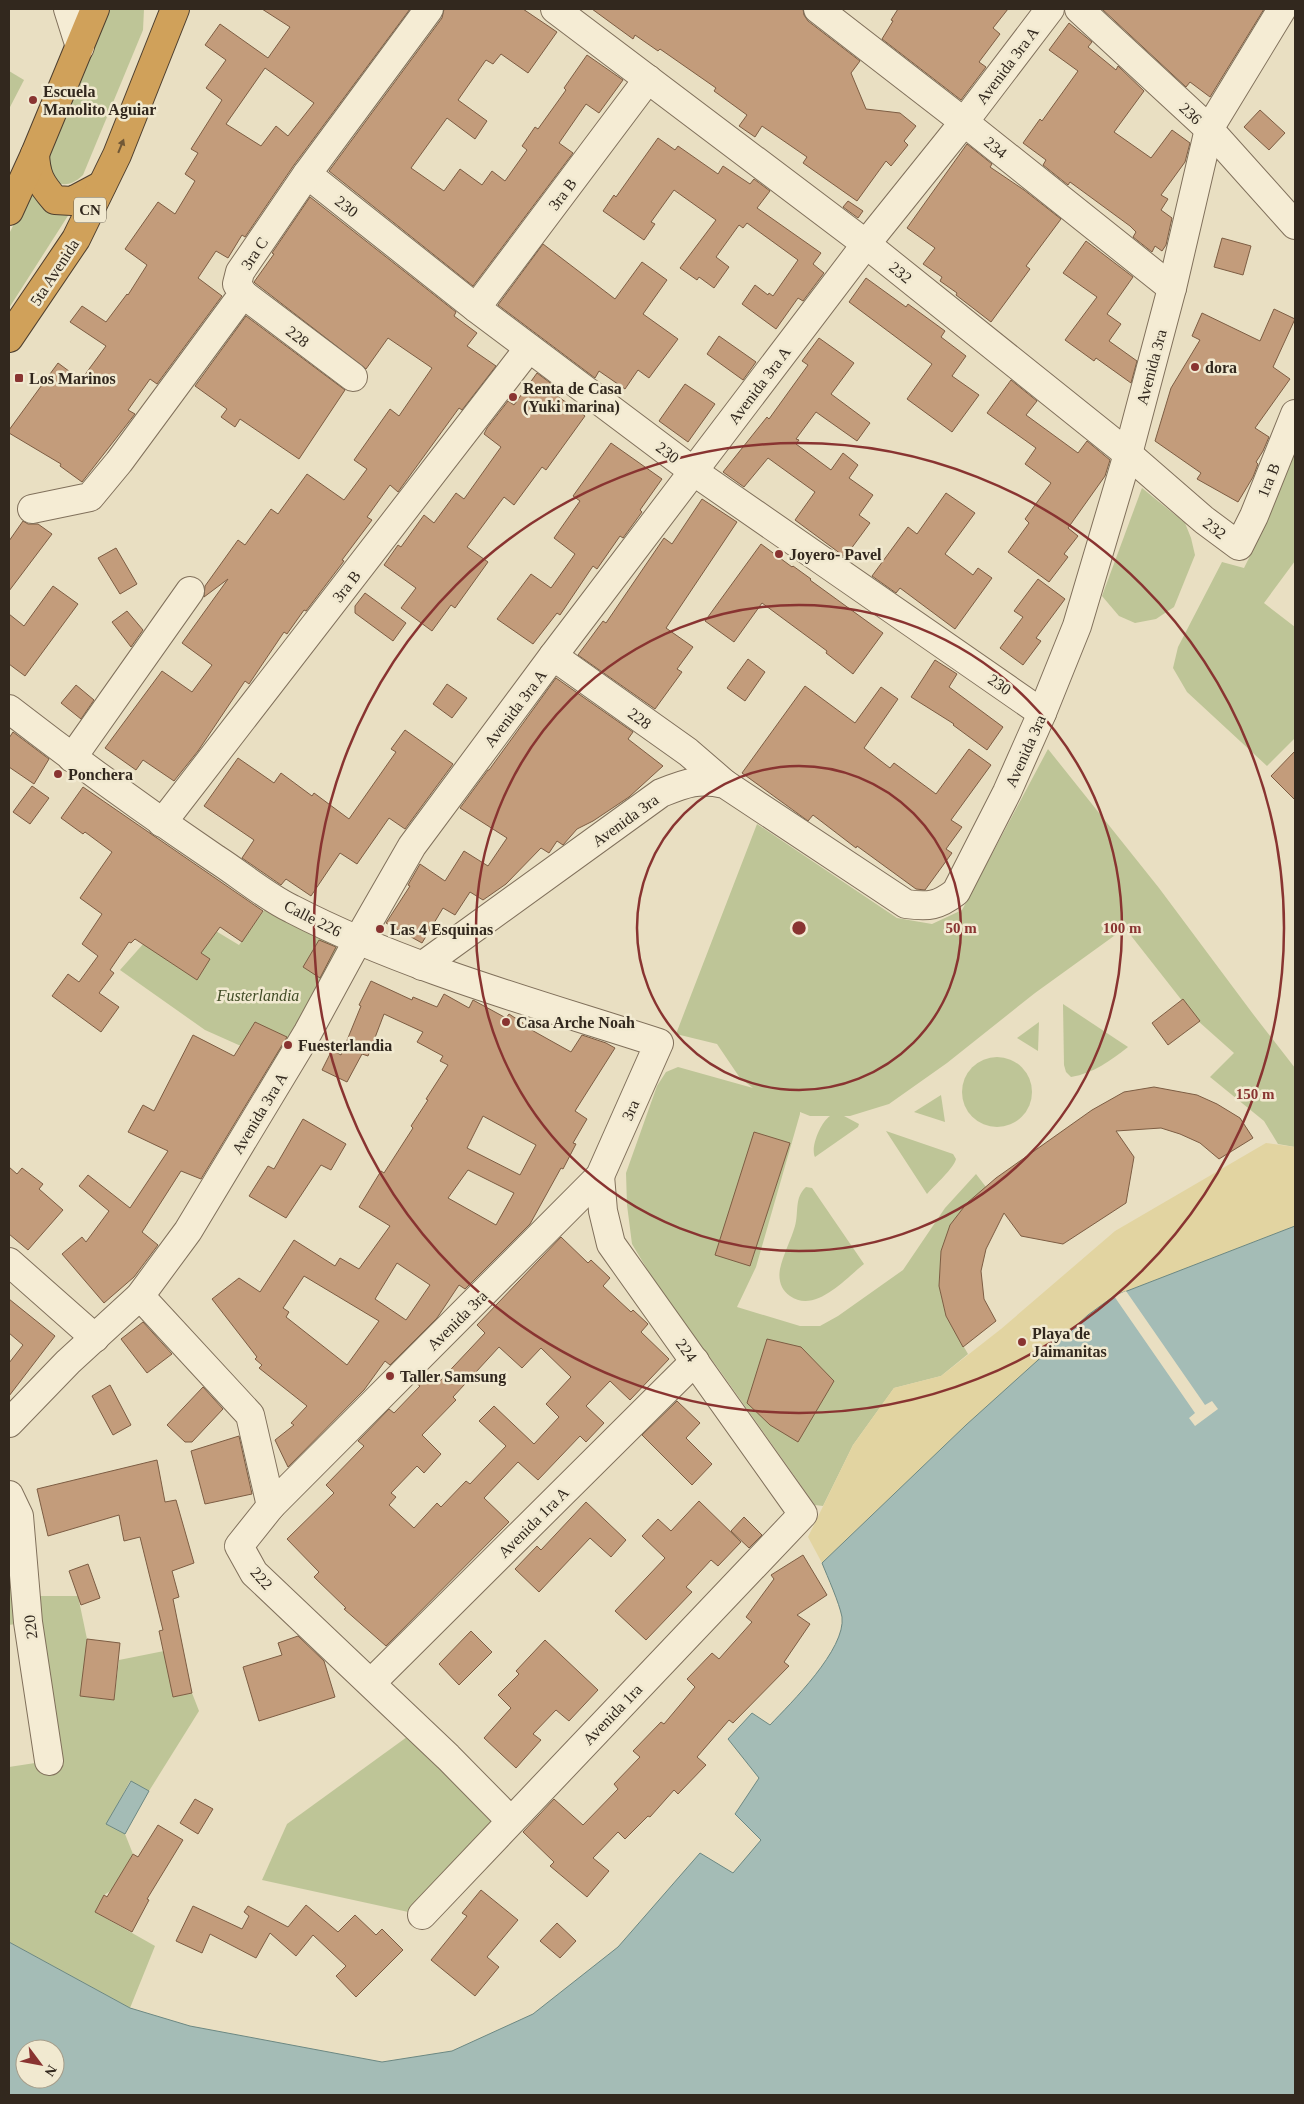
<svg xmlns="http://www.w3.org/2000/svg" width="1304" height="2104" viewBox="0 0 1304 2104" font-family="'Times New Roman',serif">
  <rect width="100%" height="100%" fill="#e9dfc2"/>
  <g fill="#bec597">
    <path d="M107 9H144L143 30 83 175C72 185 66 186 52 182L45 160Z"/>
    <polygon points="9,71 24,80 9,109"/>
    <polygon points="30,191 40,203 71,211 9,308 9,234"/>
    <polygon points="1295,452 1295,561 1264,603 1295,627 1295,738 1267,766 1187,692 1173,668 1178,647 1222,562 1244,568 1260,536"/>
    <polygon points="1142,488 1185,523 1191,538 1195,555 1174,607 1156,619 1135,623 1119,616 1102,596"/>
    <path d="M1048 749 1159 888 1253 1014 1295 1068V1147L1278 1144 1264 1121 1210 1077 1234 1053 1198 1021 1125 928 1035 993 947 1063 889 1104 850 1116H844L859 1124 858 1127 815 1157C810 1147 821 1122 830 1116H810L800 1112V1114L756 1267 737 1307 800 1326H820L838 1316 903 1270 945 1208 976 1174 986 1187 941 1251 939 1286 946 1316 968 1354 941 1376 894 1388 853 1445 823 1506 815 1505 718 1368 662 1294 632 1244 627 1205 626 1173 657 1086 666 1072 678 1067 753 1088 740 1078 717 1044 676 1034 757 824 897 918 932 924 962 910Z"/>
    <polygon points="268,905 344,952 279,1063 205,1030 120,970 176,907 239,945"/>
    <path d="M1063 1004 1128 1047C1110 1061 1094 1073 1071 1077L1066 1072 1064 1065Z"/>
    <polygon points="1039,1022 1038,1051 1017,1038"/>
    <circle cx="997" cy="1092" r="35"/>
    <polygon points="941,1095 945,1122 914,1112"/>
    <path d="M886 1131 953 1154 956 1159C954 1168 935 1185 927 1194Z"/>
    <path d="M806 1187 812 1188 864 1264C845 1279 815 1314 790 1296 781 1290 778 1280 780 1269 783 1255 791 1240 795 1226 799 1212 794 1198 806 1187Z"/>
    <polygon points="9,1496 26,1596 78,1596 87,1639 81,1696 114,1700 119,1660 164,1651 173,1697 192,1693 199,1711 149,1791 130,1781 107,1824 125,1834 133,1854 112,1890 104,1895 95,1912 155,1946 130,2008 9,1942 9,1767 48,1761 28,1622 9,1625"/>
    <polygon points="418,1729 510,1820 422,1915 262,1880 287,1824"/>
  </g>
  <polygon fill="#e2d4a1" points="1266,1143 1295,1147 1295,1226 1114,1296 1088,1315 966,1425 822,1563 808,1537 853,1445 894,1388 941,1376 1001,1329 1115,1231"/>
  <g fill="#a4bcb6" stroke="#6c8882" fill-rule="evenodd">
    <path d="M1295 1226V2095H9V1942L130 2008 190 2026 382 2062 452 2051 533 2014 618 1947 700 1853 733 1873 761 1840 735 1814 759 1778 728 1739 752 1713 770 1725C791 1703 846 1649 842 1617 839 1602 828 1578 822 1563L966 1425 1088 1315 1114 1296ZM25 2049H55V2079H25Z"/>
    <polygon points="131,1781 149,1791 125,1834 106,1824"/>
  </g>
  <polygon fill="#e9dfc2" points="1126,1291 1205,1405 1212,1401 1218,1409 1195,1426 1189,1418 1195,1413 1114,1296"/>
  <g fill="#c39c7b" stroke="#7d5d43" fill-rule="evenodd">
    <path d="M262 9H410L294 165 245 237 242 235 228 258 216 251 198 278 222 296 157 384 150 379 128 410 135 414 82 482 60 466 61 464 9 433V430L58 363 81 380 106 346 70 322 82 306 106 322 127 294 128 295 147 265 125 249 158 202 175 214 195 181 185 174 198 153 191 149 222 100 206 88 226 60 205 45 220 24 268 58 290 27ZM265 68 314 103 288 136 276 126 261 146 226 124Z"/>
    <polygon points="444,9 523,9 557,32 528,73 501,54 493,64 486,60 458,100 487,121 475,139 447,118 411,168 444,191 460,169 482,185 492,171 505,181 527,150 522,146 535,127 538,129 566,90 564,88 587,55 623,80 599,113 586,104 559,143 573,153 473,286 329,171 442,18"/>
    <polygon points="592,9 803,9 804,15 808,21 860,61 851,73 866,109 900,113 916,126 904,141 908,145 891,166 886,161 857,201 803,163 807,157 762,126 755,137 739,126 747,115 714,91 716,88 660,49 658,51 635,35 633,39"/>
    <polygon points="898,9 1008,9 993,28 1000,34 979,62 986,67 961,100 882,39 893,21 891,20"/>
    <polygon points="1102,9 1264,9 1210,97 1190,82 1186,87"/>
    <polygon points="1069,23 1092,42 1088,47 1116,70 1118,66 1144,91 1114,132 1151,158 1172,130 1190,143 1185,162 1161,195 1168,199 1161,210 1172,218 1166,245 1162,251 1155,246 1152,252 1133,237 1136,232 1130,226 1070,182 1068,185 1043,165 1046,160 1023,143 1040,119 1042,121 1078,71 1049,50"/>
    <polygon points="1260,110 1285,133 1269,150 1244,127"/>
    <polygon points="658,138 675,150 678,146 718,174 723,166 750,184 754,179 770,191 757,208 821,253 813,264 824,273 803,301 798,298 776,329 742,304 755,285 768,295 769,293 773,296 798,260 747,223 743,228 739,225 716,257 729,267 714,288 699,277 697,280 680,268 716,220 674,190 651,222 655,224 644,240 603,211 614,195 616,197"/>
    <polygon points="967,144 992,164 990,167 1024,190 1061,219 1026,266 1030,269 991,322 956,295 957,293 940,281 942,277 923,264 935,248 907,228"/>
    <polygon points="310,197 456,312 454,316 477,333 467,346 496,366 462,410 459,408 398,492 390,485 367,517 372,520 342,560 344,561 306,611 304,610 287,634 284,632 249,684 245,681 198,751 174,781 143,760 136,770 105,748 162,671 192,692 212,665 182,643 228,579 204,597 205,586 238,540 245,545 271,509 278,514 307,474 344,500 367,469 354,460 390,409 399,416 432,368 388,338 366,369 255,283 254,282 274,254 272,253"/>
    <polygon points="848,201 863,211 858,218 843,207"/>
    <polygon points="1222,238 1251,246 1243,275 1214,267"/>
    <polygon points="1086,241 1133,277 1107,314 1121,324 1109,341 1137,361 1131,383 1096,358 1094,361 1065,340 1097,297 1063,273"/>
    <polygon points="543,244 615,299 642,262 667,280 643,314 678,339 649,378 638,370 625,389 599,371 595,378 498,305"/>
    <polygon points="866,278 906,307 908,304 945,331 941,337 966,356 952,376 979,395 952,432 907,399 932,364 849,302"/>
    <polygon points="1274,309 1295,319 1273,367 1290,379 1255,428 1269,437 1263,451 1256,462 1258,464 1253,477 1238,502 1197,479 1201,473 1155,441 1171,388 1200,340 1192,336 1202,313 1260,341"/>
    <polygon points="246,316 345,390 299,459 240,419 235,427 221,417 227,409 195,386"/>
    <polygon points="719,336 756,362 743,380 707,354"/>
    <polygon points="819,338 854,363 831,394 870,423 857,441 816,412 796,439 799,440 796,444 831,470 843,453 858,465 849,478 873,495 859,515 870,523 845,557 795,520 815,492 768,458 744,487 723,472 767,417 769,419 808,365 802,361"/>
    <polygon points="537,373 553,385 549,390 585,416 546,470 542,467 514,505 504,497 467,547 488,562 455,608 451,605 432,631 401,608 416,588 384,565 398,545 401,547 424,515 434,523 456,493 464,499 501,447 484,434 487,428 508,401 514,405"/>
    <polygon points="1011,380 1037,401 1026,415 1078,453 1087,441 1110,460 1105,476 1068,528 1078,536 1064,554 1068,557 1049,582 1008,552 1029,523 1025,519 1051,483 1025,464 1036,448 987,413"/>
    <polygon points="685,384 715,404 688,442 659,421"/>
    <polygon points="611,443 662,479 640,510 642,512 623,538 620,536 597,569 593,566 560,615 557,613 533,644 497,619 531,574 551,588 575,554 554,538 580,501 573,496"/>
    <polygon points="946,493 975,513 945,554 973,575 978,568 992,578 955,629 900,588 896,593 872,576 908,527 917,534"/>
    <polygon points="702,499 737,522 666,628 693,647 677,669 682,672 655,709 578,655 603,621 606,623 664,538 672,544"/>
    <polygon points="23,521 28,524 38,524 52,534 9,591 9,541"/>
    <polygon points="761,544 792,567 793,566 811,579 810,580 883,633 853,674 826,653 827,651 762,603 734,642 705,621"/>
    <polygon points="116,548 137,584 120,594 98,558"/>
    <polygon points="1038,579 1065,599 1036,638 1041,641 1023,665 1000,648 1023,617 1014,611"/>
    <polygon points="53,586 78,604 25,676 9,664 9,614 24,626"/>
    <polygon points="365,593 406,623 393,641 355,613 355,606"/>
    <polygon points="127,611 143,630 131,647 112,622"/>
    <polygon points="748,659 765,672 745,701 727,688"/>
    <polygon points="935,660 957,674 949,687 1003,727 987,750 953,725 954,724 911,697"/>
    <polygon points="556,678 633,732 628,739 663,766 629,797 593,821 577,829 563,845 557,841 549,853 541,848 506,884 483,900 470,892 455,915 443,908 422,943 386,923 410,886 408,885 420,864 445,881 464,851 488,866 507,838 460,808 488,770 489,770"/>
    <polygon points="447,684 467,698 452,718 433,704"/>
    <polygon points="76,685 94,700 81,719 61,703"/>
    <polygon points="805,686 855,723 881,687 898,699 864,748 890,768 894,763 936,794 969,749 991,765 951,820 962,827 946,849 952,853 925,890 916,889 857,846 856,848 813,815 808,821 742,773"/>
    <polygon points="405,730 453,764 405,829 389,818 357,864 340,853 311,896 286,879 281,885 242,858 254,840 204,806 238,758 274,783 281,773 312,796 314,793 349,819 396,752 391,749"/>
    <polygon points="13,732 49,759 34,784 9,767 9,738"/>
    <polygon points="1295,751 1295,800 1271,776"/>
    <polygon points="32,786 49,798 30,824 13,812"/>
    <polygon points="83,787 263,911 242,942 220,927 201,953 210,959 197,980 135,939 131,943 129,942 110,970 114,973 99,993 119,1007 101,1032 52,996 68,974 79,982 98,956 82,944 102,914 80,898 112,852 85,832 83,834 61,818"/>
    <polygon points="319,940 336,947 320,978 303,967"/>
    <path d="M371 981 412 1000 413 997 437 1007 444 994 469 1008 473 1000 506 1018 509 1014 529 1027 528 1028 571 1052 582 1035 606 1043 615 1048 575 1111 587 1119 573 1143 576 1144 563 1169 561 1168 530 1224 465 1289 459 1285 437 1318 390 1365 385 1361 364 1390 288 1467 275 1440 294 1425 291 1423 307 1406 259 1368 262 1365 255 1359 257 1357 212 1299 239 1278 260 1292 294 1240 335 1266 340 1258 359 1269 390 1226 359 1207 381 1171 384 1173 413 1128 411 1126 428 1100 426 1099 448 1065 440 1061 443 1056 417 1042 423 1032 384 1014 368 1056 362 1054 347 1082 322 1070 332 1050 341 1055 361 1006 359 1005ZM483 1116 536 1145 520 1175 467 1148ZM468 1170 514 1193 496 1225 448 1198ZM397 1263 430 1285 406 1320 375 1299ZM304 1276 379 1321 347 1365 286 1317 289 1312 283 1308Z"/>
    <polygon points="1183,999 1200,1021 1168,1045 1152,1023"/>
    <polygon points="255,1022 287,1037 201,1179 181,1171 142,1232 158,1245 134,1277 104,1303 62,1254 82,1237 86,1242 109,1211 79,1186 88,1175 130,1208 168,1151 128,1132 143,1105 154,1111 193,1035 234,1056"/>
    <polygon points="1154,1087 1197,1095 1217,1104 1240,1118 1253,1138 1219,1159 1200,1143 1180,1134 1161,1128 1116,1131 1134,1157 1126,1203 1063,1244 1021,1236 1004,1213 986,1249 981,1271 984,1299 996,1321 963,1347 946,1316 939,1286 941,1251 950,1225 967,1203 996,1178 1092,1110 1124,1092"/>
    <polygon points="303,1119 346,1144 331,1170 321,1165 286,1218 249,1196 268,1166 274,1169"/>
    <polygon points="754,1132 790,1143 750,1266 715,1255"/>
    <polygon points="9,1167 17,1174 22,1168 43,1184 39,1189 63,1210 28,1250 9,1234"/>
    <path d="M561 1237 588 1263 591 1260 610 1278 603 1286 631 1312 633 1310 648 1324 641 1332 669 1359 630 1400 610 1381 586 1406 604 1423 586 1442 580 1436 538 1480 518 1462 484 1498 509 1522 386 1646 344 1609 346 1608 314 1577 319 1572 287 1539 334 1493 326 1485 364 1446 358 1441 389 1409 394 1413 420 1386 416 1383 427 1372 438 1383 485 1333 477 1325ZM499 1347 522 1368 541 1348 571 1377 546 1404 559 1417 534 1444 494 1406 479 1421 506 1446 470 1484 466 1481 441 1507 437 1503 414 1528 389 1505 396 1497 391 1493 417 1466 424 1473 441 1454 422 1435 456 1400 453 1397Z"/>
    <polygon points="9,1299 55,1336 9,1396 9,1363 23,1345 9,1333"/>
    <polygon points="143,1322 172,1354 147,1373 121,1339"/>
    <polygon points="767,1339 801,1347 834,1381 798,1442 770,1425 747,1403"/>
    <polygon points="110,1385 131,1425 113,1435 92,1396"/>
    <polygon points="203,1387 223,1409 192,1442 185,1442 167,1425"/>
    <polygon points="677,1401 700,1423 686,1438 712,1464 692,1485 642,1435"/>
    <polygon points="239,1436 252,1494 205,1504 191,1451"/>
    <polygon points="157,1460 165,1502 176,1500 194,1563 172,1571 179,1597 173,1599 192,1693 173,1697 159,1631 163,1630 140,1537 124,1541 119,1515 48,1536 37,1489"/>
    <polygon points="699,1501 741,1542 718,1566 711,1560 686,1587 692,1592 646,1640 615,1611 665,1558 642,1536 658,1519 671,1531"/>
    <polygon points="586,1502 626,1540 611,1557 590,1538 539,1592 515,1569 537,1546 541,1550"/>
    <polygon points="744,1517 762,1535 749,1548 731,1531"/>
    <polygon points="803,1555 827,1595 797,1615 810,1624 784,1662 789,1666 733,1723 729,1720 697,1757 706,1765 678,1794 674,1790 650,1817 648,1816 625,1839 618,1832 593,1858 609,1871 587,1897 550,1866 554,1862 523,1832 554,1799 583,1825 618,1789 614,1784 640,1757 633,1751 661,1722 664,1724 695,1687 687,1679 712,1653 719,1659 752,1622 746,1617 774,1579 771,1575"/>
    <polygon points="88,1564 100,1598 81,1605 69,1571"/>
    <polygon points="471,1631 492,1652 459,1685 439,1664"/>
    <polygon points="298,1636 324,1661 335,1697 259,1721 243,1667 282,1655 278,1643"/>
    <polygon points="87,1639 120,1643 114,1700 80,1696"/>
    <polygon points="545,1640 598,1690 569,1721 556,1710 533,1734 541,1740 516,1768 484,1738 511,1708 498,1695 519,1674 516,1671"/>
    <polygon points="195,1799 213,1809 198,1834 180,1823"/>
    <polygon points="158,1825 183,1840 147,1899 149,1900 132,1932 95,1912 104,1895 107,1897 133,1854 138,1857"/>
    <polygon points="481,1890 518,1920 487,1957 499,1967 475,1996 431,1960 467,1916 462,1913"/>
    <polygon points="306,1905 338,1932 355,1915 376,1935 382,1929 403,1950 356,1997 336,1976 346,1966 313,1935 296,1956 270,1933 256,1958 210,1934 202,1953 176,1941 193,1906 242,1929 249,1916 244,1912 248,1906 288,1927"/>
    <polygon points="557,1923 576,1941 560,1958 540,1941"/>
  </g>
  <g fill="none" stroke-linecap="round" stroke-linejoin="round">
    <g stroke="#80705b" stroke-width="30">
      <g id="minor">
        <polyline points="68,9 80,47"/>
        <polyline points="555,9 866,244 1128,454 1204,520 1239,546 1254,516 1295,414"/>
        <polyline points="818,9 964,122 1172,288"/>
        <polyline points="1079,9 1209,129 1295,225"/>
        <polyline points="307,174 476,308 693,471 1042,713"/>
        <polyline points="243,294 353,377"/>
        <polyline points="476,308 648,79"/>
        <polyline points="32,509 90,497 119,462 243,294 237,284 240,272 307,174 429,9"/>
        <polyline points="553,656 688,752 725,784"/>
        <path d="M9 709C76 761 145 811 216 859 241 875 265 896 292 909 408 969 536 1003 659 1043L600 1176 271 1506 239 1546 254 1573 448 1757 510 1820"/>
        <polyline points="72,758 190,591"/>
        <polyline points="162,823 529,348"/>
        <path d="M422 966 661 793C686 783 698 778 725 784L906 904C929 907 938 906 956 892L1007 792 1042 713 1077 626 1128 454 1172 288 1209 129 1282 9"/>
        <polyline points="9,1262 95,1338"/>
        <polyline points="140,1296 250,1415 271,1506"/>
        <polyline points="9,1423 68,1362 140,1296 188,1231 308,1032 358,940 412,846 553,656 866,244 964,122 1050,9"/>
        <polyline points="9,1495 19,1516 28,1622 49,1761"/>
        <polyline points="371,1683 695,1361"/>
        <polyline points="422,1915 803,1514 611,1244 603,1211 600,1176"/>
      </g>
    </g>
    <g stroke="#4e3f2f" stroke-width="30">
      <g id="highway">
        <path d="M35 154C36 175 40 183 55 200L72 201 102 185"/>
        <polyline points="9,211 35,154 95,9"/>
        <polyline points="9,338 76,239 117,155 175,9"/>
      </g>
    </g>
    <use href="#minor" stroke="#f5ecd4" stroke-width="28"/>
    <use href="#highway" stroke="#d0a15a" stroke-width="28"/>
  </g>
  <defs><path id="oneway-solid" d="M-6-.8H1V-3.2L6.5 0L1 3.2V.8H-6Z" transform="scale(1.25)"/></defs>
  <use fill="#715836" href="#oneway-solid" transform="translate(121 146) rotate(-68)"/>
  <g fill="none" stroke="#893431" stroke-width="2.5">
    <circle cx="799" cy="928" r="162"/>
    <circle cx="799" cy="928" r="323"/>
    <circle cx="799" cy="928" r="485"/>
  </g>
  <g fill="#893431" stroke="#f1e9d0" stroke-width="2">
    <circle cx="33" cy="100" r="5"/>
    <circle cx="1195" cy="367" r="5"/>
    <rect x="14" y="373" width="10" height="10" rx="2.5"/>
    <circle cx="513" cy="397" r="5"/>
    <circle cx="779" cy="554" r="5"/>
    <circle cx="58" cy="774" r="5"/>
    <circle cx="380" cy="929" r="5"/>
    <circle cx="506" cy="1022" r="5"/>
    <circle cx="288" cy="1045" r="5"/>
    <circle cx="1022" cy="1342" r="5"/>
    <circle cx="390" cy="1376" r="5"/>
  </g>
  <g text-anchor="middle" stroke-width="5" stroke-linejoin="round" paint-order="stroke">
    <rect fill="#f1e9d0" stroke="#6b6253" stroke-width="1" x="74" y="197.5" width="32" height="25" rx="4"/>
    <g font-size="15" font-weight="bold" fill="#32281e">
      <text x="90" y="215">CN</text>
    </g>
    <g font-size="16" fill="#32281e" stroke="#f1e9d0">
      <text transform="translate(1007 65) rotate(-53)" y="6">Avenida 3ra A</text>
      <text transform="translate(1191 113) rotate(43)" y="6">236</text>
      <text transform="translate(996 147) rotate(39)" y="6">234</text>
      <text transform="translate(562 194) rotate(-53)" y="6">3ra B</text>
      <text transform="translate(347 206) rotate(38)" y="6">230</text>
      <text transform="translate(254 253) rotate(-56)" y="6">3ra C</text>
      <text transform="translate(54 272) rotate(-57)" y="6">5ta Avenida</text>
      <text transform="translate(901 272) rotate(39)" y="6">232</text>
      <text transform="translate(298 336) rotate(37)" y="6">228</text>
      <text transform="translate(1151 367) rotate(-75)" y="6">Avenida 3ra</text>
      <text transform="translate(759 385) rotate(-53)" y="6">Avenida 3ra A</text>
      <text transform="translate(668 452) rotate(37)" y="6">230</text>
      <text transform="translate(1268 480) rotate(-68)" y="6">1ra B</text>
      <text transform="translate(1215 528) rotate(37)" y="6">232</text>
      <text transform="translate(346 586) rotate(-52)" y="6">3ra B</text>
      <text transform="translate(1000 684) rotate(35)" y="6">230</text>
      <text transform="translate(515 708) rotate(-53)" y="6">Avenida 3ra A</text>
      <text transform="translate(640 718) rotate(36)" y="6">228</text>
      <text transform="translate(1025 751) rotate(-66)" y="6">Avenida 3ra</text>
      <text transform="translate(625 820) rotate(-36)" y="6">Avenida 3ra</text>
      <text transform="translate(313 918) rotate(27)" y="6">Calle 226</text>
      <text transform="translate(630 1110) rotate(-66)" y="6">3ra</text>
      <text transform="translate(259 1113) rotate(-59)" y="6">Avenida 3ra A</text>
      <text transform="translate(457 1320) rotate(-45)" y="6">Avenida 3ra</text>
      <text transform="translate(687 1350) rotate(54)" y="6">224</text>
      <text transform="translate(533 1522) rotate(-45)" y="6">Avenida 1ra A</text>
      <text transform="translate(262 1578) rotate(48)" y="6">222</text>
      <text transform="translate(30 1627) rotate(-97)" y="6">220</text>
      <text transform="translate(612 1714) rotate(-46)" y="6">Avenida 1ra</text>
    </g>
    <g font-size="16" font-weight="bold" fill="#32281e" stroke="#f1e9d0" text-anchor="start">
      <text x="43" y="97">Escuela<tspan x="43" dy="18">Manolito Aguiar</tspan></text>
      <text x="1205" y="373">dora</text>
      <text x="29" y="384">Los Marinos</text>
      <text x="523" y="394">Renta de Casa<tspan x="523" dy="18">(Yuki marina)</tspan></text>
      <text x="789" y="560">Joyero- Pavel</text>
      <text x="68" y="780">Ponchera</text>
      <text x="390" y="935">Las 4 Esquinas</text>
      <text x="516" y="1028">Casa Arche Noah</text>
      <text x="298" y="1051">Fuesterlandia</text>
      <text x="1032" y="1339">Playa de<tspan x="1032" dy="18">Jaimanitas</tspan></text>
      <text x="400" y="1382">Taller Samsung</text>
    </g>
    <g font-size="16" font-style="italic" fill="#414c26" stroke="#f1e9d0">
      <text x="258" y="1001">Fusterlandia</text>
    </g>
  </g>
  <circle cx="799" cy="928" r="8" fill="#893431" stroke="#f1e9d0" stroke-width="2.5"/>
  <g font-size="15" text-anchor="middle" font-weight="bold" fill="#893431" stroke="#f1e9d0" stroke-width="5" stroke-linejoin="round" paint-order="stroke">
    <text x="961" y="933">50 m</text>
    <text x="1122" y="933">100 m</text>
    <text x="1255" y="1099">150 m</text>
  </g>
  <rect width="1304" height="2104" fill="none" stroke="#32281e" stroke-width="20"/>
  <g transform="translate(40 2064) rotate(122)"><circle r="24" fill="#f1e9d0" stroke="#a59c89"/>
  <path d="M0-4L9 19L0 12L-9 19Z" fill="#893431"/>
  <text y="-8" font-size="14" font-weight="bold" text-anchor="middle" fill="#32281e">N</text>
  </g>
</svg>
